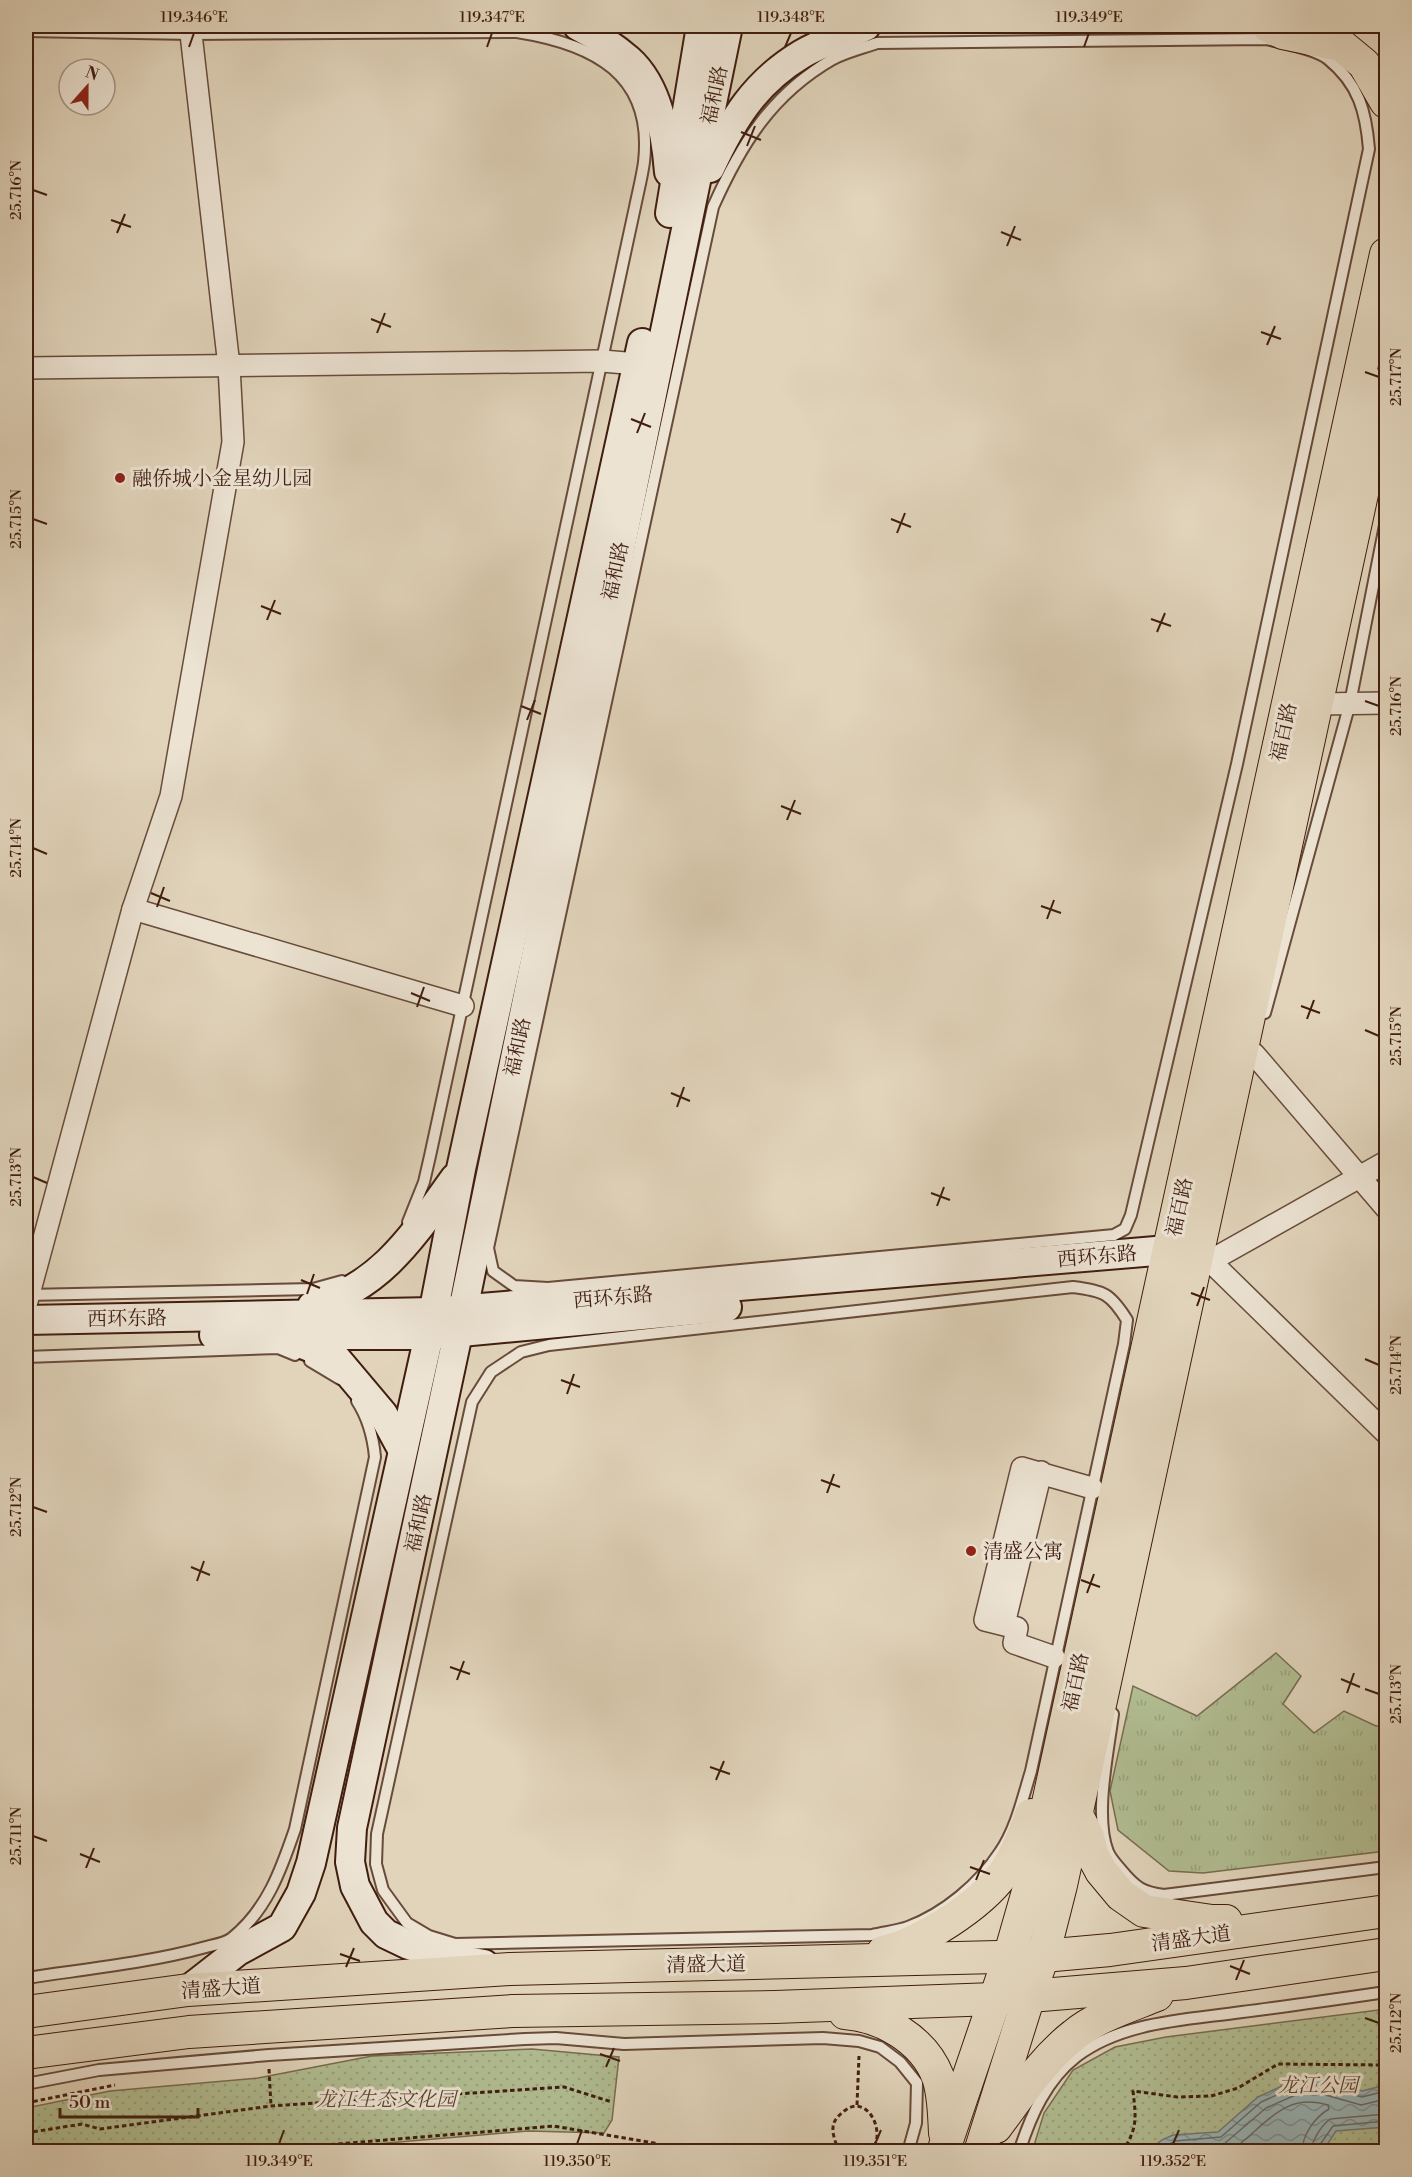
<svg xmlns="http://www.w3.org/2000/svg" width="1412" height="2177" viewBox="0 0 1412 2177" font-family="'Libre Bodoni','Noto Serif SC',serif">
  <defs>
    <pattern id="grass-tufts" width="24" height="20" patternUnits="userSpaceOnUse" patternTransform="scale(1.5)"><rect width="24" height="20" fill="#b1bd92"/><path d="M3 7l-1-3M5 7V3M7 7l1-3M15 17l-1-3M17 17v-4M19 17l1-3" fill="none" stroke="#99a27d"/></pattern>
    <pattern id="park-dots" width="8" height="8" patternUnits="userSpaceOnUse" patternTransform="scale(1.5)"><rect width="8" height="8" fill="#b1bd92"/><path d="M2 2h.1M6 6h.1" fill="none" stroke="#99a27d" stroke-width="1.8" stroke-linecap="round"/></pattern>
    <pattern id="water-waves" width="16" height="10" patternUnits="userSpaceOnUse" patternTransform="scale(1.5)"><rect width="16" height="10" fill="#98b6ba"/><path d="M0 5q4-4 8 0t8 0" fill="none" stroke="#7d9396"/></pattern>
  </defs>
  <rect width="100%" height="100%" fill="#e1d4bb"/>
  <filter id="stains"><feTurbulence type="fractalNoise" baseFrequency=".00333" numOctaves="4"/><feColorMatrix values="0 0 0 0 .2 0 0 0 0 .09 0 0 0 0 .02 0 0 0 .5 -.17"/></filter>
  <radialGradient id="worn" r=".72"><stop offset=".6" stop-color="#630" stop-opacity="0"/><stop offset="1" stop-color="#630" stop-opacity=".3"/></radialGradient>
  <polygon fill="url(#grass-tufts)" stroke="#786d50" stroke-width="1.5" points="1276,1653 1301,1676 1283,1704 1314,1733 1344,1711 1376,1726 1386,1726 1386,1851 1203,1873 1169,1871 1118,1830 1110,1791 1133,1686 1197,1716"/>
  <g fill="url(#park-dots)" stroke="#786d50" stroke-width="1.5">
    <polygon points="1386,2009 1386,2151 1032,2152 1044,2113 1073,2070 1115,2047 1166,2037"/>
    <polygon points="532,2049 619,2057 612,2120 604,2133 528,2131 283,2152 26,2151 26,2108 110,2091 258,2078 372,2056"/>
  </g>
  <polygon fill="url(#water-waves)" stroke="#757976" stroke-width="1.5" points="1297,2079 1317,2079 1362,2091 1386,2085 1386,2127 1336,2131 1323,2151 1148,2151 1162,2140 1173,2135 1218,2132 1258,2097"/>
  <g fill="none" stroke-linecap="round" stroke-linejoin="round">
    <g stroke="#6c6a64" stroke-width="1.5">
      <polyline points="1157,2152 1175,2141 1221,2137 1261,2102 1299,2085 1317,2085 1362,2097 1386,2091"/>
      <polyline points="1170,2152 1177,2149 1224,2144 1266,2108 1300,2093 1315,2092 1361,2105 1386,2099"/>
      <path d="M1229 2152C1263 2130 1281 2091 1328 2105L1329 2109C1315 2117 1302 2135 1302 2152"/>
      <path d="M1311 2152C1312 2140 1321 2126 1330 2119L1386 2114"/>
      <polyline points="1318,2152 1319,2146 1333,2126 1386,2121"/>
    </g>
    <g stroke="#684b3a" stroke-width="14">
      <g id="lane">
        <path d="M26 31 191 34 517 32C593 44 654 74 644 162 642 177 638 192 635 207L430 1156 424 1182 408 1222"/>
        <path d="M1266 39C1282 43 1316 49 1328 59 1359 84 1366 112 1369 149L1237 764 1131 1215 1125 1229 1114 1235 548 1288 514 1286 493 1271 488 1248 713 207C741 144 772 94 833 59 846 52 863 48 877 43Z"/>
        <polyline points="1265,1013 1350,703 1386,520"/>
        <path d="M1073 1287C1104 1291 1110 1293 1127 1320L1124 1344 1031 1771C1023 1797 1016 1829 1000 1852 979 1884 945 1913 908 1927 897 1931 884 1932 872 1935L455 1944 429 1936 407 1923 383 1890 376 1864 377 1834 472 1402 491 1372 521 1352 549 1345Z"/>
        <polyline points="26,1295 313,1289 342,1281"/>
        <polyline points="26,1357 278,1348 295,1355"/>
        <polyline points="310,1361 340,1379"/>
        <path d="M1113 1714C1108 1753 1094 1817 1108 1852 1111 1859 1117 1865 1122 1871 1136 1888 1143 1892 1164 1895L1386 1867"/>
        <path d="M26 1978C86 1969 148 1963 206 1947 214 1945 226 1943 232 1938 267 1910 281 1870 295 1829L375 1457C373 1436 368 1418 357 1401"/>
        <polyline points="26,2084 99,2070 269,2055 525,2039 556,2038 624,2044 823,2038 859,2041 880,2047 900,2062 917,2083 916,2123 908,2152"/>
        <path d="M1019 2152C1031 2115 1046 2080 1077 2056 1124 2021 1187 2020 1242 2012 1290 2006 1338 1999 1386 1992"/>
      </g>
    </g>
    <g stroke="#684b3a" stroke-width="24">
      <g id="street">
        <polyline points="26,368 602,361 638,364"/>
        <polyline points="1317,704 1386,703"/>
        <polyline points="133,909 463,1006"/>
        <polyline points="1254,1054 1386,1208"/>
        <polyline points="1198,1257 1210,1261 1386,1162"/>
        <polyline points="1210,1261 1386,1433"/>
        <polyline points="26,1305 133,909 171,796 233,442 229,366 191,34"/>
        <polyline points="1004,1624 1041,1472"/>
        <polyline points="1054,1657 1014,1643 1017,1628 985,1620 1022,1468 1092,1488"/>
      </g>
    </g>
    <g stroke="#401d0f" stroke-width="32">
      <g id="secondary">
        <path d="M578 26C595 35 614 47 629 60 658 86 666 134 669 172"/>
        <path d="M710 168C732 120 755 82 802 54 822 42 845 36 866 26"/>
        <polyline points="670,213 701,26"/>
        <path d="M312 1306C382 1287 415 1233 455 1178"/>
        <polyline points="26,1320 433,1312 1191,1248"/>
        <polyline points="214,1335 429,1335 727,1307"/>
        <polyline points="292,1340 335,1357 383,1414 402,1449"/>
        <polyline points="484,1964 449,1958 409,1945 386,1934 374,1922 355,1886 350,1862 352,1828 463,1310 728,26"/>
        <polyline points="188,1990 238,1951 282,1927 301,1893 311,1863 429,1335 461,1169 642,343"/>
      </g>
    </g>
    <g stroke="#401d0f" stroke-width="34">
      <g id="primary">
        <polyline points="1268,26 1283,33 1341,45 1364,64 1386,102"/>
        <polyline points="1076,1813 1088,1837 1093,1856 1101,1871 1121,1895 1144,1911 1212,1921 1226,1921"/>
        <path d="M883 1952C922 1943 979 1906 1003 1874 1016 1856 1024 1835 1031 1815"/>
        <polyline points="26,2012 188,1990 510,1969 1043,1956 1110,1950 1386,1911"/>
        <path d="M845 2013C883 2016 924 2040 938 2077 944 2094 944 2115 945 2133"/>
        <polyline points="26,2053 189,2032 513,2011 775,2007 994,1999 1186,1983 1386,1954"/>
        <path d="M996 2127C1020 2095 1042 2060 1074 2035 1097 2016 1130 2006 1157 1995"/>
        <polyline points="943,2152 1009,1958 1031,1881 1386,254"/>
        <polyline points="980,2152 1029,1996 1043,1956 1061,1885 1386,383"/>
      </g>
    </g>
    <g stroke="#401d0f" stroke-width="3" stroke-dasharray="4.5 3" stroke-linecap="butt">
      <polyline points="269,2069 271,2106"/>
      <polyline points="26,2103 115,2085"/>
      <polyline points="857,2105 859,2056"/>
      <polyline points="26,2133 82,2124 100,2129 271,2106 564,2087 612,2102"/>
      <polyline points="241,2152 554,2126 654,2143 686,2152"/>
      <path d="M838 2152C837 2144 832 2135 833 2128 833 2121 838 2116 843 2112 860 2097 876 2114 877 2133 878 2140 874 2146 872 2152"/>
      <path d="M1122 2152C1138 2128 1136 2118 1133 2091L1177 2097 1211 2096 1238 2088 1278 2064 1386 2065"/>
    </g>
    <use href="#lane" stroke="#ece3d3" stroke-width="10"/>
    <use href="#street" stroke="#ece3d3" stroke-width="21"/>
    <use href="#secondary" stroke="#ece3d3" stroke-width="28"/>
    <use href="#primary" stroke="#e1d4bb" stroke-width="32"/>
  </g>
  <path fill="none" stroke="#401d0f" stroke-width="2" d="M189 47 194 33M487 47 492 33M785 47 791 33M1084 47 1089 33M741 132 761 140M747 146 755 126M33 190 47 195M111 220 131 227M1001 232 1021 240M117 233 125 214M1007 246 1015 226M371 319 391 327M1261 332 1281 339M377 333 385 313M1267 345 1275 326M1365 372 1379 377M631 419 651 427M637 433 645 413M33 519 47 524M891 519 911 527M897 533 905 513M261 606 281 614M1151 619 1171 626M267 620 275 600M1157 632 1165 613M1365 701 1379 706M521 706 541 714M527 720 535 700M781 806 801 814M787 820 795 800M33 848 47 854M151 893 170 901M1041 906 1061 913M157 907 164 887M1047 919 1054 900M411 993 430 1001M1301 1006 1320 1013M417 1007 424 987M1307 1019 1314 1000M1365 1030 1379 1036M671 1093 690 1101M677 1107 684 1087M33 1177 47 1183M931 1193 950 1200M937 1206 944 1187M301 1280 320 1288M1191 1293 1210 1300M307 1294 314 1274M1197 1306 1204 1287M1365 1359 1379 1365M561 1380 580 1387M567 1394 574 1374M821 1480 840 1487M827 1493 834 1474M33 1507 47 1512M191 1567 210 1575M1081 1580 1100 1587M197 1581 204 1561M1087 1593 1094 1574M450 1667 470 1674M1341 1679 1360 1687M457 1680 464 1661M1365 1689 1379 1694M1347 1693 1354 1673M710 1767 730 1774M716 1780 724 1761M33 1836 47 1841M80 1854 100 1862M970 1867 990 1874M86 1868 94 1848M976 1880 984 1860M340 1954 360 1961M1230 1966 1250 1974M346 1967 354 1948M1236 1980 1244 1960M1365 2018 1379 2023M600 2054 620 2061M606 2067 614 2048M279 2144 284 2130M577 2144 582 2130M875 2144 881 2130M1173 2144 1179 2130"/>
  <g fill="#8f2418" stroke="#ece3d3" stroke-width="2">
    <circle cx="120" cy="478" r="6"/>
    <circle cx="971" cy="1551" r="6"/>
  </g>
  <g text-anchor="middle" stroke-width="6" stroke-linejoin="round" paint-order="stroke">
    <g font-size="20" fill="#401d0f" stroke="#ece3d3">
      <text transform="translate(714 95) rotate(-78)" y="7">福和路</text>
      <text transform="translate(615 571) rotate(-78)" y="7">福和路</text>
      <text transform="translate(1283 732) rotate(-78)" y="7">福百路</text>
      <text transform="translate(517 1047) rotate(-78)" y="7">福和路</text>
      <text transform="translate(1179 1207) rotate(-78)" y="7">福百路</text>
      <text transform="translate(1097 1256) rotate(-5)" y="7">西环东路</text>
      <text transform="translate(613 1297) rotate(-5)" y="7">西环东路</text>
      <text transform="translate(127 1318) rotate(-1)" y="7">西环东路</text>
      <text transform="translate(418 1523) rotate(-78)" y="7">福和路</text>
      <text transform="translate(1075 1682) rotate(-78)" y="7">福百路</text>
      <text transform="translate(1191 1938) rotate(-8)" y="7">清盛大道</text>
      <text transform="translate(706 1964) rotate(-1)" y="7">清盛大道</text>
      <text transform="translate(221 1988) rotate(-4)" y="7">清盛大道</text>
    </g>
    <g font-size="20" fill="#401d0f" stroke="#ece3d3" text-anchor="start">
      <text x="132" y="485">融侨城小金星幼儿园</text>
      <text x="983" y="1558">清盛公寓</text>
    </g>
    <g font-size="20" font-style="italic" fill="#5c4530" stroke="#ece3d3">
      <text x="1318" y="2092">龙江公园</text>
      <text x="386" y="2106">龙江生态文化园</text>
    </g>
  </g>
  <rect width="1412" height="2177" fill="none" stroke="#e1d4bb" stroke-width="66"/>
  <g transform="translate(87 87) rotate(21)"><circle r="28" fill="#ece3d3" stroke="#a79485" stroke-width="1.5"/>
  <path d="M0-4.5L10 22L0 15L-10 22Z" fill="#8f2418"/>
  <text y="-9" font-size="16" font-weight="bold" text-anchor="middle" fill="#401d0f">N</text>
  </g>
  <path d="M60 2108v9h138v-9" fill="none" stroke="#401d0f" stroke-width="3"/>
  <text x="69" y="2108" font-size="18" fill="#401d0f" stroke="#ece3d3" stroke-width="4.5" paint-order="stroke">50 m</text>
  <rect x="33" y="33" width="1346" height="2111" fill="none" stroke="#401d0f" stroke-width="2"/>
  <g font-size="15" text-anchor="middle" fill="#401d0f">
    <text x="194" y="22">119.346°E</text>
    <text x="492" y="22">119.347°E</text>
    <text x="791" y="22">119.348°E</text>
    <text x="1089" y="22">119.349°E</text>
    <text transform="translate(16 190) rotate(-90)" y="5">25.716°N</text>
    <text transform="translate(1396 377) rotate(-90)" y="5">25.717°N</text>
    <text transform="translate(16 519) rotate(-90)" y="5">25.715°N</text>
    <text transform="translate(1396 706) rotate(-90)" y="5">25.716°N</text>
    <text transform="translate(16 848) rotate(-90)" y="5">25.714°N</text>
    <text transform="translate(1396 1036) rotate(-90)" y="5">25.715°N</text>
    <text transform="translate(16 1177) rotate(-90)" y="5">25.713°N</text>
    <text transform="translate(1396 1365) rotate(-90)" y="5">25.714°N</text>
    <text transform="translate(16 1507) rotate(-90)" y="5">25.712°N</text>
    <text transform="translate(1396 1694) rotate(-90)" y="5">25.713°N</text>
    <text transform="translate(16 1836) rotate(-90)" y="5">25.711°N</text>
    <text transform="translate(1396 2023) rotate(-90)" y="5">25.712°N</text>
    <text x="279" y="2166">119.349°E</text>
    <text x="577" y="2166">119.350°E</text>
    <text x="875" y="2166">119.351°E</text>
    <text x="1173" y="2166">119.352°E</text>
  </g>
  <rect width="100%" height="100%" filter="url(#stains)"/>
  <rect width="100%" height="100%" fill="url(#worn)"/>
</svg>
